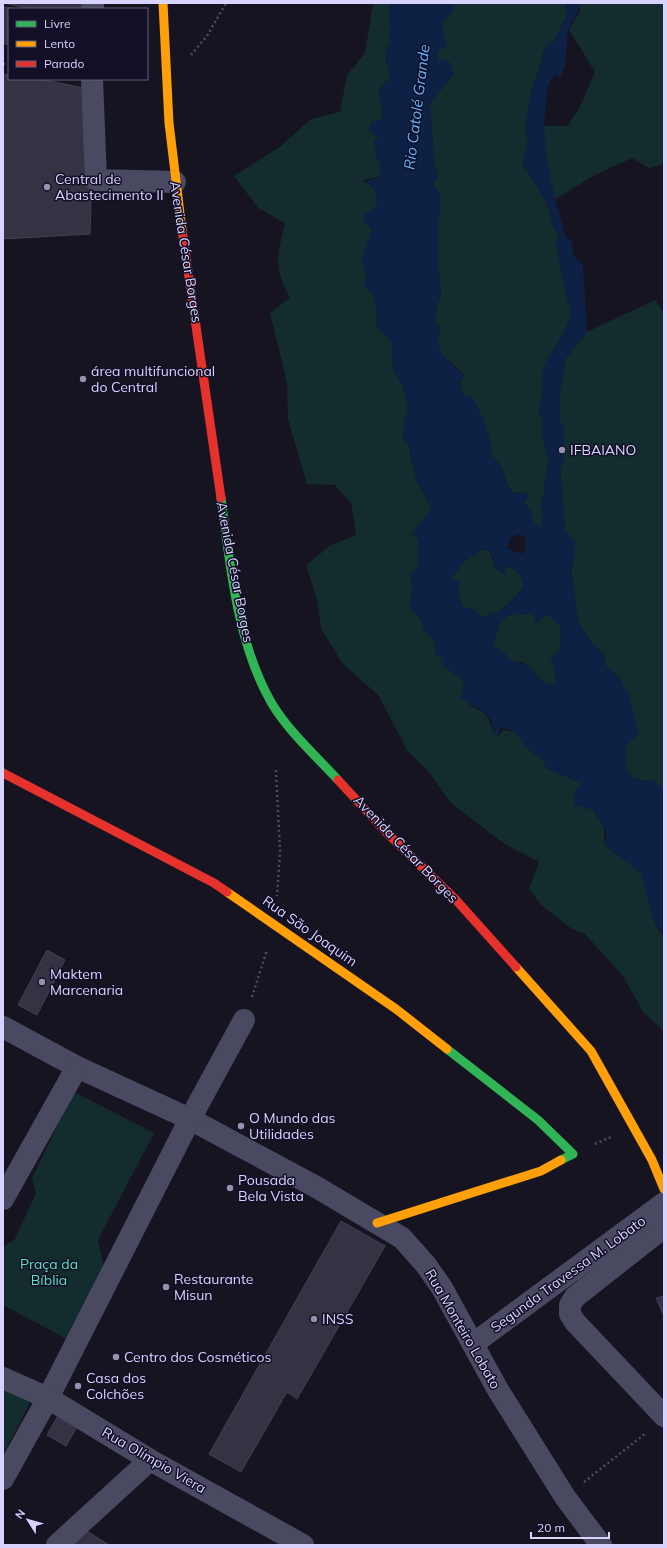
<svg xmlns="http://www.w3.org/2000/svg" width="667" height="1548" viewBox="0 0 667 1548" font-family="Mulish,sans-serif">
  <rect width="100%" height="100%" fill="#161421"/>
  <g fill="#132c2d">
    <path d="M373 3H393L389 10 391 45 387 47 386 63 390 68 389 79 379 90 383 120 371 123 380 137 376 156 380 163V177L363 180 374 188 378 204 365 223 372 229 362 259 366 275 365 287C378 298 378 309 376 325L392 342 393 369 403 386 408 407 404 424 417 482 432 508 412 534 418 539V570L410 573 413 584 410 607 421 619 424 630 434 640 436 648 444 658 440 663 465 681 470 705C496 717 484 720 498 737L503 730 516 732 526 747 545 762 546 768 582 783 593 810 604 827V844L641 873 656 926 664 936V1031L643 1012 623 976 585 934 572 929 541 905 529 889 539 862 503 843 451 803 428 771 407 750 379 696 342 663 321 628 317 600 306 565 331 545 356 535 351 503 335 485 307 484 288 419 287 383 270 313 290 298C273 266 277 257 285 223L258 208 234 176 281 146 311 119 340 112 347 75 365 53Z"/>
    <path d="M455 3H566L567 15 554 43 543 53 539 71 532 88 525 129 528 141 523 164 547 203 553 226 558 235 556 245 570 311 569 320 563 334 542 369V393L539 412 543 418 542 437 549 461 544 486 545 494 541 501 543 518 541 528C532 523 531 520 531 510L524 503 520 492 514 494C501 481 509 470 492 457 492 440 477 404 462 394L460 379 466 377 464 374C459 371 458 368 454 365 436 351 436 350 440 326L435 324 437 304 441 295 437 258 440 194 433 184 438 175 434 163 430 103 454 74 438 61 437 54 444 42 442 22 450 14Z"/>
    <polygon points="579,3 664,3 664,164 649,168 632,158 595,175 555,199 546,160 543,126 567,126 579,109 595,72 569,30 580,11"/>
    <polygon points="655,300 664,313 664,790 655,781 633,779 626,768 626,746 619,677 606,667 604,654 591,643 578,622 571,568 575,553 565,530 560,470 564,456 559,419 560,392 565,359 587,332"/>
    <path d="M484 549 490 552 495 568 506 574V565C518 571 521 574 524 587 510 603 503 612 482 617L476 611 462 606 458 592 450 579 466 560Z"/>
    <path d="M533 613 536 623 545 616 550 615 561 626V650L551 658 557 680 553 685 545 683 523 662H513L502 651 492 645C498 632 496 625 508 615Z"/>
    <polygon points="74,1092 154,1133 98,1240 104,1267 67,1339 3,1305 3,1247 15,1239 36,1193 32,1178"/>
    <polygon points="3,1382 31,1400 3,1456"/>
  </g>
  <path fill="#0d2144" fill-rule="evenodd" d="M393 3H455L450 14 442 22 446 47 441 49 437 54 438 61 444 60 450 62 454 74 430 103 434 163 438 175 433 184 440 194 437 258 441 295 437 304 435 324 440 326C435 354 441 353 459 371 462 373 464 374 466 377L460 380 462 394 472 397C482 414 492 438 492 457 508 470 501 481 514 494L527 492 529 496 524 503 531 510C531 519 532 523 541 528L543 518 541 501 545 494 544 486 549 461 542 437 543 418 539 412 542 393V369L563 334 569 320 570 311 556 245 558 235 553 226 547 203 523 164 528 141 525 129 532 88 539 71 543 53 550 42 554 43 567 15 566 3H579C580 15 571 20 568 32 565 48 569 63 560 77L555 75C546 85 547 91 546 103 540 149 553 191 565 235L572 242 573 255 583 265 587 332 565 359 560 392 559 419 564 427V456L560 470 565 530 575 541V553L571 568 578 622 591 643 604 654 606 667 619 677 629 696 639 733 626 746V768L633 779 655 781 664 790V933L656 926 641 873 604 844 607 833 593 810 574 805V792L582 783 546 768 545 762 526 747 516 732 500 727 498 737C492 729 493 723 488 716 483 708 469 704 461 699L464 681 440 663 444 658 435 655 436 648 434 640 424 630 421 619 410 607 413 584 410 573 418 570V539L412 534 432 508 417 482 410 448 403 438 404 424 408 407 403 386 393 369 392 342 376 325C378 309 378 298 365 287L366 275 362 259 372 229 365 223 363 216 378 204 374 188 365 182 380 177V163L376 156 374 141 380 137 373 135 369 129 371 123 383 119 379 90 389 79 390 68 386 64 387 47 391 45 389 10ZM517 534 526 538 525 551 521 554 507 548 511 538ZM484 549 491 552 495 568 506 574V565C518 570 521 575 524 587 511 603 503 612 482 617L476 611 462 606 458 592 460 581 450 579 466 560ZM533 613 536 623 545 616 550 615 551 619 561 626 560 631 562 637 560 641 561 650 551 658 557 680 553 685C540 683 535 673 527 664L513 662 502 651 492 645C498 632 496 625 508 615Z"/>
  <g fill="#343243" stroke="#433f54">
    <polygon points="3,3 82,3 81,9 33,9"/>
    <polygon points="3,7 16,9 9,9 9,45 3,43"/>
    <polygon points="3,74 9,75 9,79 40,79 88,89 93,140 90,234 3,239"/>
    <polygon points="47,950 65,960 37,1015 18,1005"/>
    <polygon points="341,1221 385,1246 297,1399 287,1392 241,1472 209,1454"/>
    <polygon points="664,1296 664,1316 656,1298"/>
    <polygon points="59,1414 78,1425 66,1446 47,1435"/>
    <polygon points="82,1528 109,1545 63,1545"/>
  </g>
  <g fill="none" stroke-linecap="round" stroke-linejoin="round">
    <g stroke="#44505f" stroke-width="2.5" stroke-dasharray="2 3" stroke-linecap="butt">
      <polyline points="191,55 207,36 226,3"/>
      <polyline points="3,64 9,65"/>
      <polyline points="276,770 280,851 277,896"/>
      <polyline points="252,997 267,950"/>
      <polyline points="595,1144 611,1137"/>
      <polyline points="584,1482 646,1433"/>
    </g>
    <g stroke="#4a4962" stroke-width="22">
      <polyline points="93,9 93,3"/>
      <polyline points="92,79 96,180 175,182"/>
      <polyline points="244,1020 190,1119 318,1188 402,1238 426,1265 442,1288 498,1390 565,1497 601,1545"/>
      <polyline points="3,1027 77,1067 190,1119 48,1398 3,1479"/>
      <polyline points="3,1199 77,1067"/>
      <polyline points="664,1227 575,1297 570,1305 570,1314 575,1322 664,1416"/>
      <polyline points="473,1344 664,1203"/>
      <polyline points="3,1378 48,1398 150,1460 303,1545"/>
      <polyline points="57,1545 150,1460"/>
    </g>
    <g stroke="#30b455" stroke-width="9">
      <path d="M221 498C230 564 237 643 271 702 287 730 316 756 338 780"/>
      <polyline points="447,1049 538,1120 573,1154 561,1160"/>
    </g>
    <g stroke="#ff9f0a" stroke-width="9">
      <polyline points="163,3 169,123 182,230"/>
      <polyline points="227,892 396,1009 447,1049"/>
      <polyline points="516,967 591,1051 652,1160 664,1189"/>
      <polyline points="377,1223 541,1171 561,1160"/>
    </g>
    <g stroke="#e5322d" stroke-width="9">
      <polyline points="182,230 221,498"/>
      <polyline points="3,773 214,883 227,892"/>
      <polyline points="338,780 387,833 456,900 516,967"/>
    </g>
  </g>
  <g fill="#9591b1" stroke="#130f26" stroke-width="1.5">
    <circle cx="47" cy="187" r="4"/>
    <circle cx="83" cy="379" r="4"/>
    <circle cx="562" cy="450" r="4"/>
    <circle cx="42" cy="982" r="4"/>
    <circle cx="241" cy="1126" r="4"/>
    <circle cx="230" cy="1188" r="4"/>
    <circle cx="166" cy="1287" r="4"/>
    <circle cx="314" cy="1319" r="4"/>
    <circle cx="116" cy="1357" r="4"/>
    <circle cx="78" cy="1386" r="4"/>
  </g>
  <g text-anchor="middle" stroke-width="3" stroke-linejoin="round" paint-order="stroke">
    <g font-size="14" fill="#d9d4ff" stroke="#130f26" text-anchor="start">
      <text x="55" y="184">Central de<tspan x="55" dy="16">Abastecimento II</tspan></text>
      <text x="91" y="376">área multifuncional<tspan x="91" dy="16">do Central</tspan></text>
      <text x="570" y="455">IFBAIANO</text>
      <text x="50" y="979">Maktem<tspan x="50" dy="16">Marcenaria</tspan></text>
      <text x="249" y="1123">O Mundo das<tspan x="249" dy="16">Utilidades</tspan></text>
      <text x="238" y="1185">Pousada<tspan x="238" dy="16">Bela Vista</tspan></text>
      <text x="174" y="1284">Restaurante<tspan x="174" dy="16">Misun</tspan></text>
      <text x="322" y="1324">INSS</text>
      <text x="124" y="1362">Centro dos Cosméticos</text>
      <text x="86" y="1383">Casa dos<tspan x="86" dy="16">Colchões</tspan></text>
    </g>
    <g font-size="14" fill="#d9d4ff" stroke="#130f26">
      <text transform="translate(186 252) rotate(81)" y="5">Avenida César Borges</text>
      <text transform="translate(235 572) rotate(79)" y="5">Avenida César Borges</text>
      <text transform="translate(406 849) rotate(46)" y="5">Avenida César Borges</text>
      <text transform="translate(310 931) rotate(35)" y="5">Rua São Joaquim</text>
      <text transform="translate(568 1274) rotate(-36)" y="5">Segunda Travessa M. Lobato</text>
      <text transform="translate(463 1329) rotate(60)" y="5">Rua Monteiro Lobato</text>
      <text transform="translate(154 1460) rotate(30)" y="5">Rua Olímpio Viera</text>
    </g>
    <g font-size="14" fill="#5fe0c0" stroke="#130f26">
      <text x="49" y="1269">Praça da<tspan x="49" dy="16">Bíblia</tspan></text>
    </g>
    <g font-size="15" font-style="italic" fill="#62b6ff" stroke="#130f26">
      <text transform="translate(417 107) rotate(-83)" y="5">Rio Catolé Grande</text>
    </g>
  </g>
  <rect width="667" height="1548" fill="none" stroke="#d9d4ff" stroke-width="8"/>
  <rect x="8" y="8" width="140" height="72" fill="#130f26" stroke="#625e7d"/>
  <rect x="16" y="21" width="20" height="6" fill="#30b455" stroke="#625e7d"/>
  <text x="44" y="28" font-size="12" fill="#d9d4ff">Livre</text>
  <rect x="16" y="41" width="20" height="6" fill="#ff9f0a" stroke="#625e7d"/>
  <text x="44" y="48" font-size="12" fill="#d9d4ff">Lento</text>
  <rect x="16" y="61" width="20" height="6" fill="#e5322d" stroke="#625e7d"/>
  <text x="44" y="68" font-size="12" fill="#d9d4ff">Parado</text>
  <g transform="translate(28 1520) rotate(307)" stroke="#130f26" stroke-width="3" paint-order="stroke">
  <path d="M0-3L7 15L0 10L-7 15Z" fill="#d9d4ff"/>
  <text y="-6" font-size="11" font-weight="bold" text-anchor="middle" fill="#d9d4ff">N</text>
  </g>
  <path d="M531 1532v6h78v-6" fill="none" stroke="#d9d4ff" stroke-width="2"/>
  <text x="537" y="1532" font-size="12" fill="#d9d4ff" stroke="#130f26" stroke-width="3" paint-order="stroke">20 m</text>
</svg>
